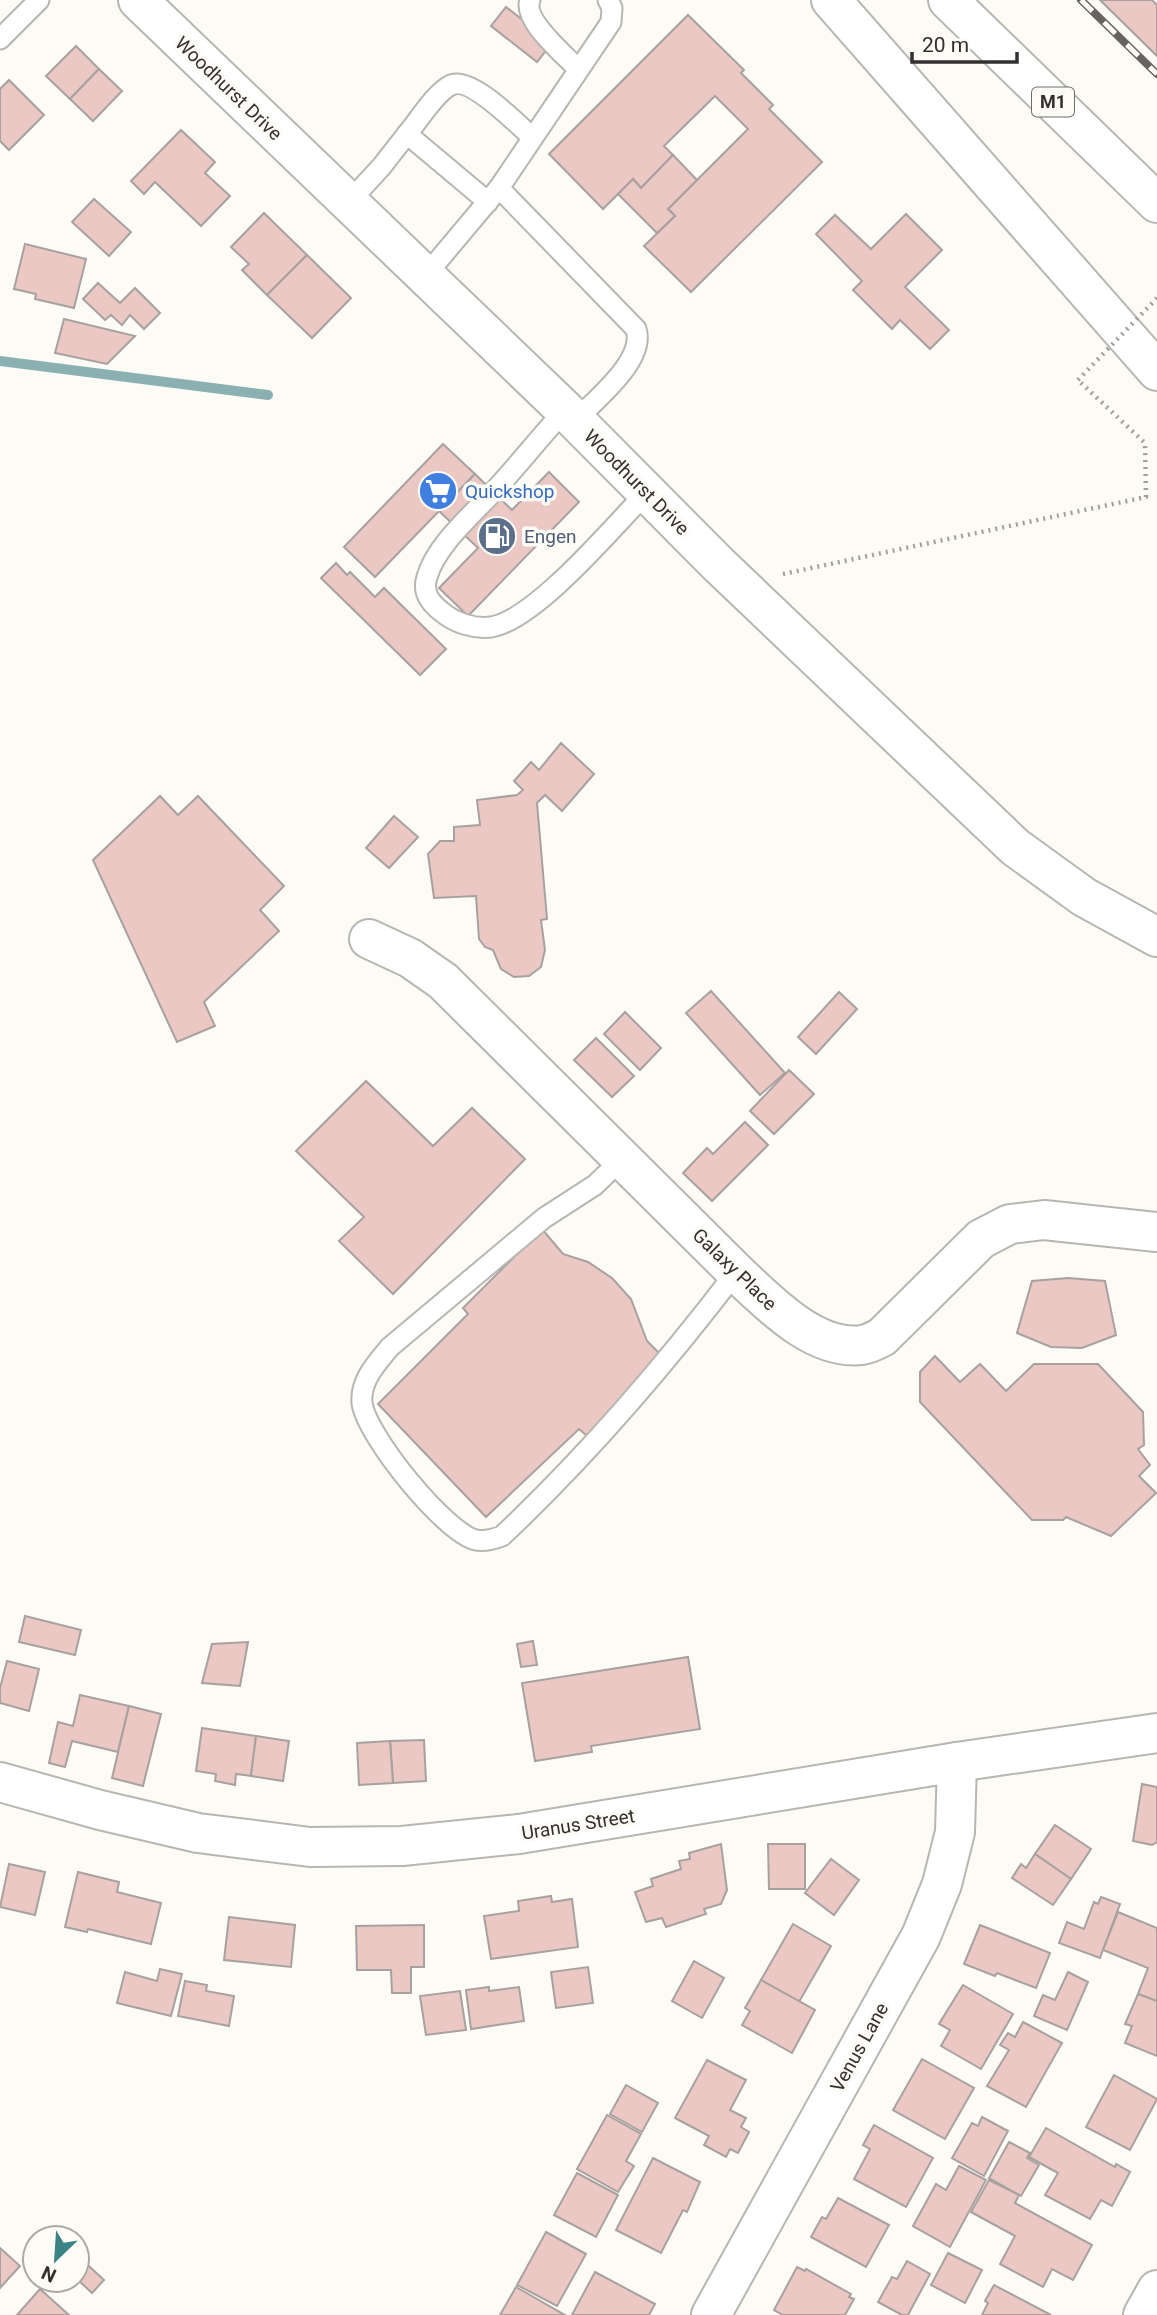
<svg xmlns="http://www.w3.org/2000/svg" width="1157" height="2315" viewBox="0 0 1157 2315" font-family="Roboto,sans-serif">
  <rect width="100%" height="100%" fill="#fcfbf6"/>
  <g fill="none" stroke-linecap="round" stroke-linejoin="round">
    <polyline stroke="#8bb0b1" stroke-width="10" points="0,361 268,395"/>
  </g>
  <g fill="#ebc8c3" stroke="#a7a1a0" stroke-width="2">
    <polygon points="1100,0 1152,0 1157,5 1157,56"/>
    <polygon points="506,7 552,43 537,62 491,26"/>
    <polygon points="688,15 744,70 741,73 773,105 769,109 822,162 691,292 644,246 675,216 668,209 748,129 715,96 664,146 673,155 641,188 633,179 603,209 549,154"/>
    <polygon points="76,46 99,69 70,99 46,76"/>
    <polygon points="99,69 122,91 93,121 70,99"/>
    <polygon points="9,80 44,115 9,150 0,141 0,89"/>
    <polygon points="181,130 215,162 205,173 230,196 201,226 155,182 144,194 131,181"/>
    <polygon points="673,155 697,180 668,209 675,216 657,233 618,194 633,179 641,188"/>
    <polygon points="94,199 131,232 109,256 72,222"/>
    <polygon points="264,213 307,255 267,295 242,270 249,264 231,247"/>
    <polygon points="906,214 942,250 905,287 949,330 930,349 900,320 892,329 853,290 862,281 816,234 835,215 871,249"/>
    <polygon points="25,244 86,259 74,308 35,299 36,294 14,289"/>
    <polygon points="307,255 351,298 312,338 267,295"/>
    <polygon points="98,283 120,303 135,288 160,313 144,329 130,315 122,325 111,315 105,320 83,299"/>
    <polygon points="64,319 135,336 107,364 55,353"/>
    <polygon points="443,444 475,474 375,577 344,547"/>
    <polygon points="549,472 579,502 468,616 439,588 478,548 439,511 475,474 512,510"/>
    <polygon points="336,563 347,575 350,572 375,597 384,588 446,649 420,675 321,578"/>
    <polygon points="561,743 594,774 562,811 545,795 537,803 547,919 541,920 545,950 541,967 529,976 514,977 501,969 493,950 485,947 479,939 476,896 434,898 428,854 440,841 454,841 454,827 480,825 477,800 517,795 523,790 514,781 531,762 539,770"/>
    <polygon points="160,796 178,815 198,796 284,886 260,910 279,931 204,1002 215,1026 177,1042 93,860"/>
    <polygon points="394,816 418,837 389,868 366,848"/>
    <polygon points="711,991 785,1073 760,1095 686,1013"/>
    <polygon points="839,992 857,1009 816,1054 798,1037"/>
    <polygon points="625,1012 661,1048 640,1070 604,1034"/>
    <polygon points="596,1038 634,1076 612,1097 574,1060"/>
    <polygon points="789,1070 814,1094 774,1134 750,1111"/>
    <polygon points="366,1081 433,1146 472,1108 525,1159 393,1294 339,1241 364,1217 296,1151"/>
    <polygon points="745,1122 768,1145 712,1201 683,1173 707,1148 713,1154"/>
    <polygon points="542,1229 563,1254 588,1262 612,1278 631,1299 647,1341 664,1358 587,1436 579,1429 486,1517 378,1404 468,1314 463,1308"/>
    <polygon points="1068,1278 1105,1281 1116,1335 1082,1348 1051,1347 1017,1333 1032,1281"/>
    <polygon points="935,1356 960,1382 980,1364 1006,1391 1034,1364 1098,1364 1143,1412 1144,1445 1138,1449 1150,1465 1139,1476 1156,1493 1111,1536 1066,1517 1063,1520 1032,1520 920,1402 920,1372"/>
    <polygon points="25,1616 81,1630 75,1655 19,1642"/>
    <polygon points="533,1641 537,1665 521,1667 517,1644"/>
    <polygon points="248,1642 240,1686 202,1683 212,1644"/>
    <polygon points="688,1657 700,1729 591,1746 592,1752 535,1761 522,1683"/>
    <polygon points="7,1661 39,1669 29,1711 0,1703 0,1688"/>
    <polygon points="80,1695 129,1706 118,1752 72,1741 65,1767 49,1763 58,1722 73,1726"/>
    <polygon points="129,1706 161,1714 143,1786 112,1778"/>
    <polygon points="202,1728 256,1736 251,1776 236,1774 235,1785 215,1781 216,1774 196,1771"/>
    <polygon points="256,1736 289,1741 283,1781 251,1776"/>
    <polygon points="424,1740 426,1781 393,1783 390,1741"/>
    <polygon points="390,1741 393,1783 359,1785 357,1743"/>
    <polygon points="1142,1784 1157,1787 1157,1842 1152,1845 1133,1841"/>
    <polygon points="1055,1825 1091,1849 1071,1879 1035,1854"/>
    <polygon points="721,1844 727,1890 721,1904 704,1909 706,1914 666,1927 662,1918 646,1922 635,1892 653,1886 651,1879 681,1869 679,1861 690,1859 689,1853"/>
    <polygon points="768,1844 805,1844 805,1889 769,1889"/>
    <polygon points="1035,1854 1071,1879 1053,1905 1012,1878 1021,1864 1026,1868"/>
    <polygon points="831,1859 859,1880 834,1915 805,1893"/>
    <polygon points="9,1864 45,1872 35,1915 0,1907"/>
    <polygon points="78,1872 119,1882 117,1892 161,1903 151,1944 88,1929 87,1932 65,1927"/>
    <polygon points="551,1896 552,1902 572,1899 578,1947 491,1959 484,1916 519,1911 518,1901"/>
    <polygon points="1101,1897 1120,1904 1100,1958 1059,1943 1067,1922 1084,1929 1094,1902 1098,1904"/>
    <polygon points="1118,1912 1157,1928 1157,2001 1138,1994 1148,1968 1103,1950"/>
    <polygon points="229,1917 295,1925 291,1967 224,1960"/>
    <polygon points="793,1924 831,1946 799,2002 761,1980"/>
    <polygon points="424,1925 424,1967 411,1967 411,1993 392,1993 391,1970 357,1970 356,1926"/>
    <polygon points="980,1925 1050,1953 1036,1988 997,1973 995,1976 964,1964"/>
    <polygon points="694,1961 724,1978 702,2018 672,2001"/>
    <polygon points="588,1967 593,2003 556,2008 551,1972"/>
    <polygon points="160,1969 182,1974 171,2016 117,2003 125,1972 157,1981"/>
    <polygon points="1068,1972 1088,1982 1067,2030 1034,2016 1043,1995 1055,2000"/>
    <polygon points="761,1980 815,2010 792,2053 742,2025 750,2011 745,2008"/>
    <polygon points="185,1981 207,1985 206,1991 234,1996 229,2026 178,2016"/>
    <polygon points="963,1985 1013,2014 981,2069 941,2046 950,2030 939,2024"/>
    <polygon points="489,1987 489,1991 519,1987 524,2021 471,2029 466,1990"/>
    <polygon points="460,1991 466,2030 426,2035 420,1996"/>
    <polygon points="1138,1994 1157,2001 1157,2056 1125,2043 1132,2026 1125,2024"/>
    <polygon points="1023,2022 1062,2043 1026,2107 987,2086 1009,2050 1000,2045 1008,2033 1015,2037"/>
    <polygon points="922,2059 974,2088 945,2139 893,2110"/>
    <polygon points="707,2060 746,2080 730,2110 746,2118 741,2127 749,2132 738,2153 730,2149 726,2157 704,2145 709,2136 675,2118"/>
    <polygon points="1114,2075 1157,2099 1130,2150 1086,2127"/>
    <polygon points="626,2085 658,2103 642,2132 610,2114"/>
    <polygon points="607,2115 641,2134 626,2161 634,2166 618,2192 577,2169"/>
    <polygon points="982,2117 1008,2131 984,2176 952,2158 972,2123 978,2126"/>
    <polygon points="874,2125 933,2158 906,2207 854,2179 870,2149 863,2145"/>
    <polygon points="1046,2128 1115,2167 1116,2164 1130,2172 1112,2206 1101,2200 1090,2219 1045,2195 1058,2173 1029,2157"/>
    <polygon points="1009,2142 1030,2153 1027,2158 1039,2165 1021,2196 989,2178"/>
    <polygon points="653,2158 700,2182 687,2212 683,2210 661,2253 616,2230"/>
    <polygon points="959,2166 986,2180 950,2247 913,2226 936,2184 946,2190"/>
    <polygon points="577,2173 618,2195 596,2237 554,2215"/>
    <polygon points="989,2180 1019,2195 1015,2203 1092,2245 1073,2280 1052,2269 1043,2287 1000,2264 1015,2236 971,2212"/>
    <polygon points="838,2198 889,2225 866,2267 811,2237 822,2217 826,2219"/>
    <polygon points="546,2232 586,2254 557,2306 517,2285"/>
    <polygon points="0,2248 20,2266 0,2288"/>
    <polygon points="948,2253 982,2270 965,2303 931,2285"/>
    <polygon points="77,2255 104,2280 92,2293 77,2279"/>
    <polygon points="907,2261 930,2274 908,2315 902,2315 878,2302 892,2277 897,2279"/>
    <polygon points="797,2267 805,2271 806,2269 851,2294 849,2297 854,2299 845,2315 783,2315 774,2310"/>
    <polygon points="595,2272 655,2304 649,2315 572,2315"/>
    <polygon points="994,2285 1051,2315 982,2315 988,2303 985,2301"/>
    <polygon points="516,2287 565,2315 500,2315"/>
    <polygon points="40,2289 69,2315 17,2315"/>
  </g>
  <g fill="none" stroke-linecap="round" stroke-linejoin="round">
    <g stroke="#b7b6b1" stroke-width="23">
      <g id="service">
        <path d="M530 0C522 20 564 54 578 69"/>
        <polyline points="0,39 39,0"/>
        <polyline points="499,188 611,22 612,8 608,0"/>
        <path d="M488 202 407 134C419 120 435 93 451 85 471 76 517 124 532 137"/>
        <polyline points="348,203 382,166 407,134"/>
        <path d="M426 275 499 188 636 329C646 360 596 399 575 421"/>
        <path d="M565 410C541 436 519 464 495 490 473 514 436 545 427 577 422 592 430 603 442 612 455 623 474 629 491 627 535 620 613 527 646 493"/>
        <path d="M622 1159 595 1185 544 1218 390 1347C377 1363 360 1380 362 1403 366 1435 445 1533 476 1540 485 1542 494 1539 502 1536 588 1455 665 1365 736 1272"/>
      </g>
    </g>
    <g stroke="#b7b6b1" stroke-width="42">
      <g id="minor">
        <polyline points="138,0 565,410 718,564 1015,847 1084,897 1157,937"/>
        <path d="M369 939 410 958 443 981 736 1272C768 1302 814 1351 862 1345 869 1344 876 1340 882 1337L981 1239 1010 1224 1044 1220 1157 1232"/>
        <polyline points="0,1782 100,1810 198,1833 310,1847 402,1846 519,1834 957,1762 1157,1733"/>
        <polyline points="711,2315 921,1936 942,1884 955,1832 957,1762"/>
      </g>
    </g>
    <g stroke="#b7b6b1" stroke-width="42">
      <polyline id="tertiary" points="1143,2315 1157,2290"/>
    </g>
    <g stroke="#b7b6b1" stroke-width="42">
      <g id="trunk">
        <polyline points="831,0 1157,371"/>
        <polyline points="948,0 1157,203"/>
      </g>
    </g>
    <polyline stroke="#a09f9c" stroke-width="4.5" stroke-dasharray="2 5" stroke-linecap="butt" points="783,574 1146,497 1145,443 1078,380"/>
    <use href="#service" stroke="#fff" stroke-width="19"/>
    <use href="#minor" stroke="#fff" stroke-width="38"/>
    <use href="#tertiary" stroke="#fff" stroke-width="38"/>
    <use href="#trunk" stroke="#fff" stroke-width="38"/>
    <g stroke="#656461" stroke-width="8">
      <polyline id="rail" points="1081,0 1157,74"/>
    </g>
    <use href="#rail" stroke="#fcfbf6" stroke-width="5" stroke-dasharray="16" stroke-linecap="butt"/>
    <polyline stroke="#a09f9c" stroke-width="4.5" stroke-dasharray="2 5" stroke-linecap="butt" points="1078,380 1157,298"/>
  </g>
  <defs>
    <g id="supermarket-disc" transform="scale(2.0125)"><circle r="9.5" fill="#3f7fe0" stroke="#fcfbf6"/><path d="M-6-5.5h2.5l.6 2H6L4.5 2H-2.5L-4.4-4H-6ZM-1.5 3.2a1.3 1.3 0 1 0 .1 0ZM3 3.2a1.3 1.3 0 1 0 .1 0Z" fill="#fff"/></g>
    <g id="fuel-disc" transform="scale(2.0125)"><circle r="9.5" fill="#5c6f8a" stroke="#fcfbf6"/><path d="M-5.5-6h7V0h2V4h1.3V-2.5L3-4.5l.8-.8L6-3V5H2.5V1h-1V6h-7ZM-4.2-4.7v3.2H.2V-4.7Z" fill="#fff"/></g>
  </defs>
  <g fill-rule="evenodd">
    <use href="#supermarket-disc" x="438" y="491"/>
    <use href="#fuel-disc" x="497" y="536"/>
  </g>
  <g text-anchor="middle" stroke-width="7" stroke-linejoin="round" paint-order="stroke">
    <rect fill="#fcfbf6" stroke="#6f6e6b" stroke-width="2" x="1032" y="87.5" width="42" height="29" rx="5"/>
    <g font-size="18" font-weight="bold" fill="#32312f">
      <text x="1053" y="108">M1</text>
    </g>
    <g font-size="19" fill="#32312f" stroke="#fcfbf6">
      <text transform="translate(229 88) rotate(44)" y="7">Woodhurst Drive</text>
      <text transform="translate(637 482) rotate(45)" y="7">Woodhurst Drive</text>
      <text transform="translate(735 1269) rotate(44)" y="7">Galaxy Place</text>
      <text transform="translate(578 1824) rotate(-9)" y="7">Uranus Street</text>
      <text transform="translate(859 2047) rotate(-61)" y="7">Venus Lane</text>
    </g>
    <g font-size="19" fill="#366cbe" stroke="#fcfbf6" text-anchor="start">
      <text x="465" y="498">Quickshop</text>
    </g>
    <g font-size="19" fill="#4e5e75" stroke="#fcfbf6" text-anchor="start">
      <text x="524" y="543">Engen</text>
    </g>
  </g>
  <g transform="translate(56 2259) rotate(205)"><circle r="33" fill="#fcfbf6" stroke="#abaaa6" stroke-width="2"/>
  <path d="M0-5L12 26L0 18L-12 26Z" fill="#3b8384"/>
  <text y="-10" font-size="19" font-weight="bold" text-anchor="middle" fill="#32312f">N</text>
  </g>
  <path d="M912 52v10h105v-10" fill="none" stroke="#32312f" stroke-width="3.5"/>
  <text x="922" y="52" font-size="21" fill="#32312f" stroke="#fcfbf6" stroke-width="5" paint-order="stroke">20 m</text>
</svg>
